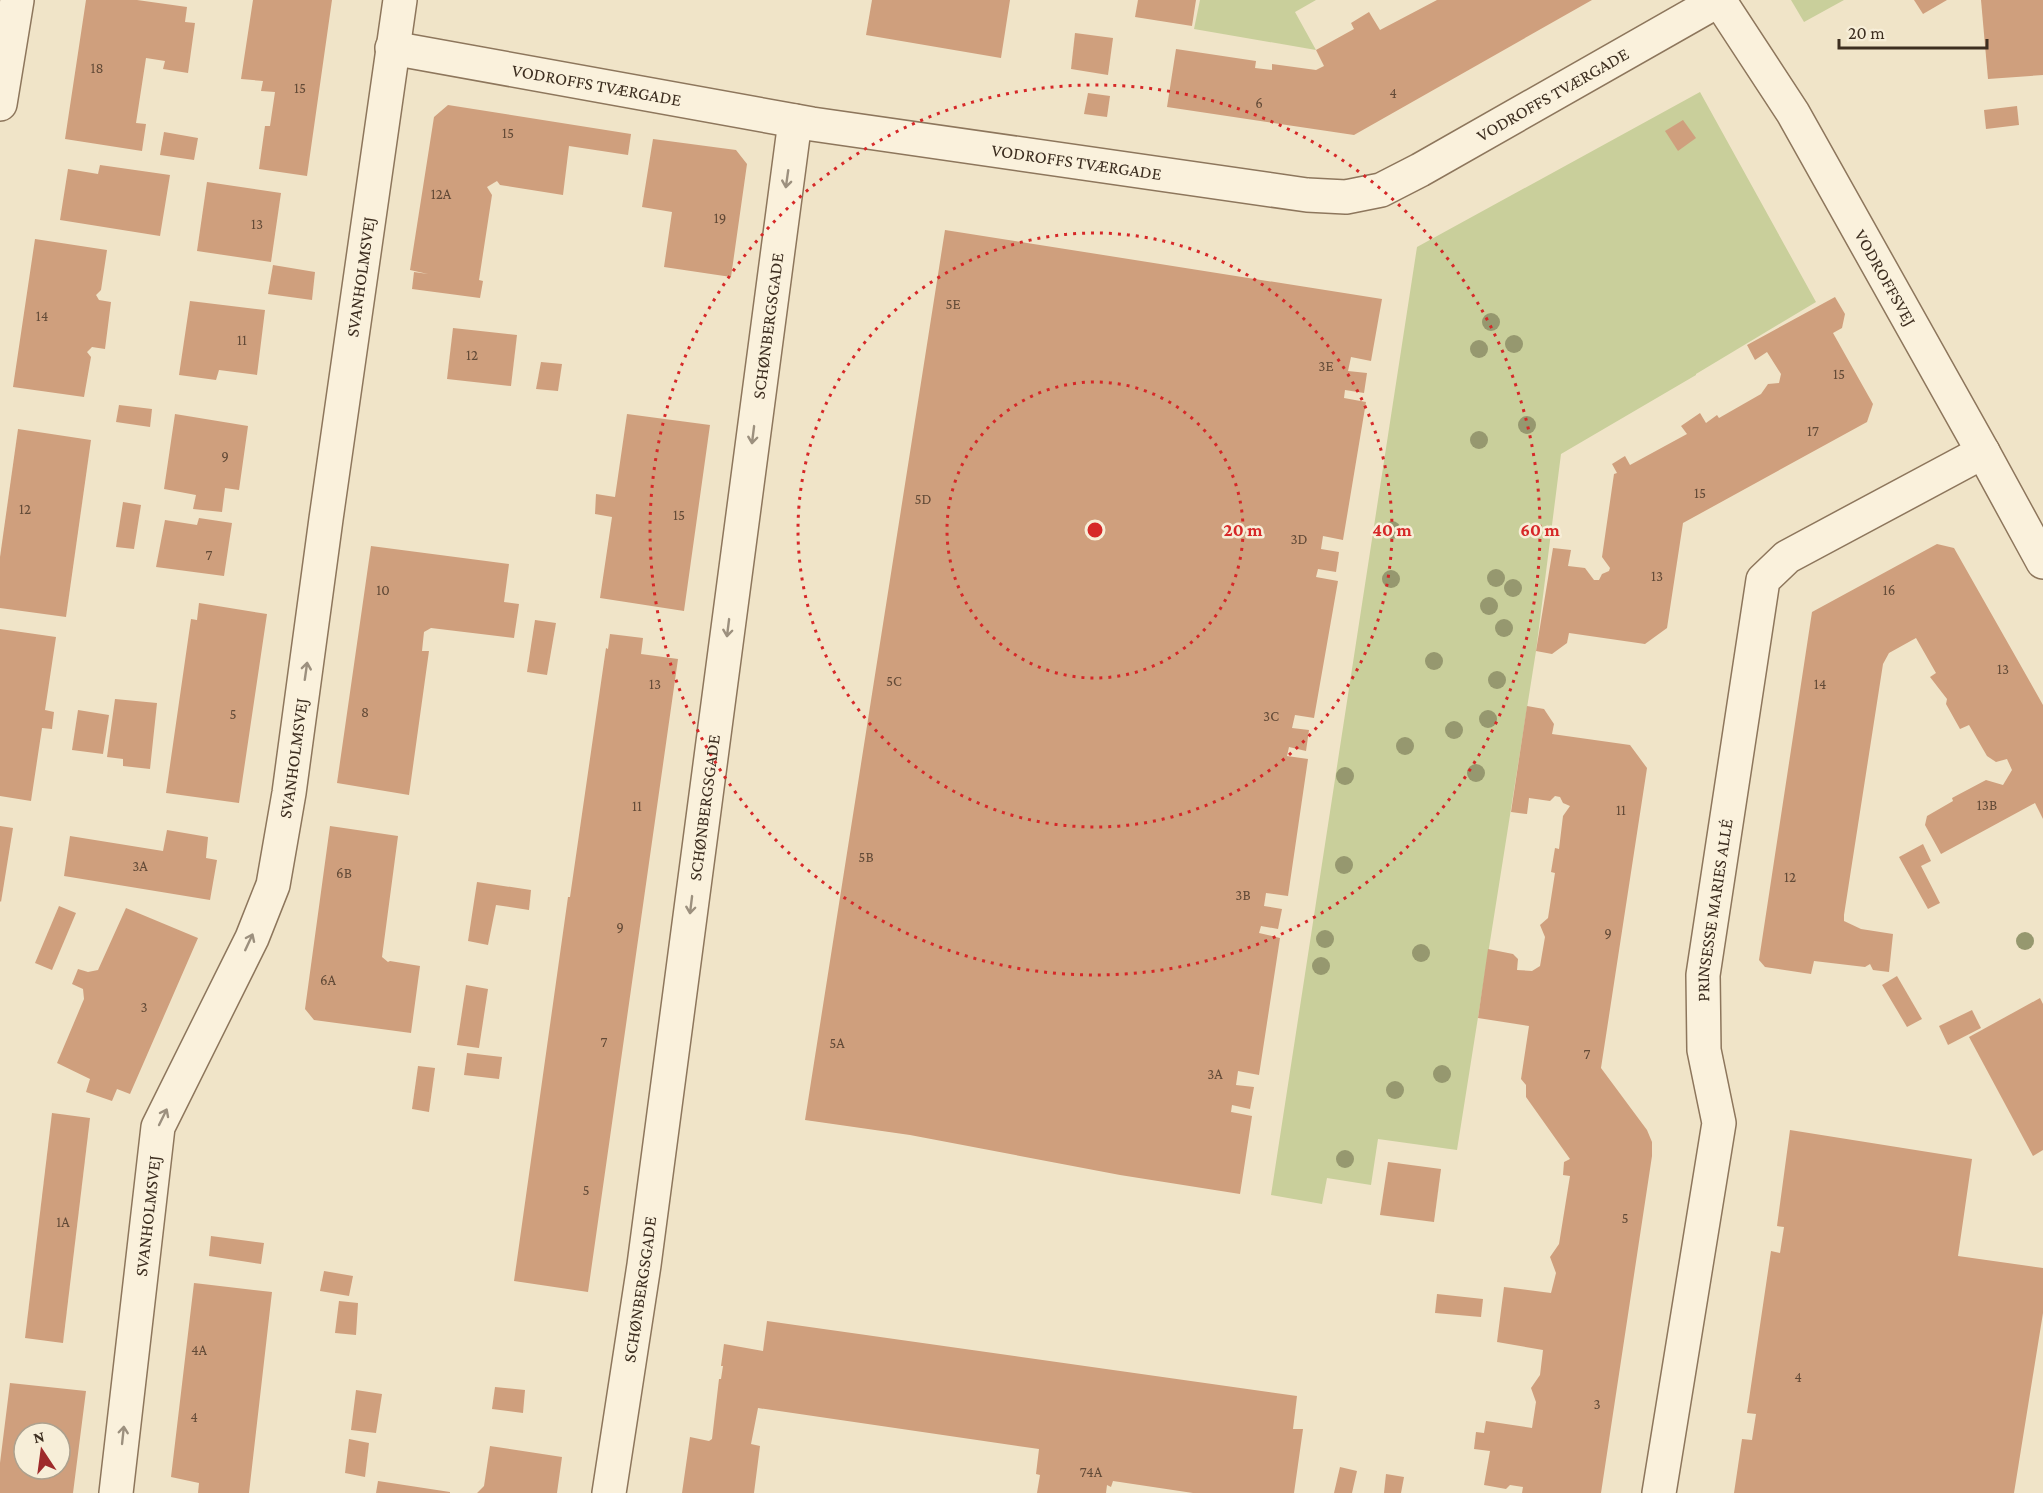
<svg xmlns="http://www.w3.org/2000/svg" width="2043" height="1493" viewBox="0 0 2043 1493" font-family="'Crimson Pro',serif">
  <rect width="100%" height="100%" fill="#f0e4c8"/>
  <g fill="#c9cf9b">
    <polygon points="1200,0 1316,0 1295,12 1316,50 1194,29"/>
    <polygon points="1791,0 1844,0 1804,22"/>
    <polygon points="1700,92 1816,302 1696,374 1696,375 1561,454 1536,651 1457,1150 1378,1139 1371,1185 1327,1178 1322,1204 1271,1195 1417,247"/>
  </g>
  <g fill="#cf9f7d" fill-rule="evenodd">
    <polygon points="86,0 137,0 187,7 185,22 195,23 188,73 163,69 165,61 146,58 136,123 146,124 142,151 65,139"/>
    <polygon points="253,0 332,0 307,176 259,169 265,126 270,126 275,92 261,91 263,81 241,79"/>
    <polygon points="872,0 1010,0 1001,58 866,35"/>
    <polygon points="1138,0 1196,0 1192,26 1135,17"/>
    <polygon points="1437,0 1592,0 1354,135 1167,107 1176,49 1256,61 1255,68 1272,70 1272,64 1316,70 1324,66 1316,50 1354,29 1351,23 1369,12 1380,30"/>
    <polygon points="1914,0 1947,0 1923,14"/>
    <polygon points="1981,0 2043,0 2043,75 1988,79"/>
    <polygon points="1075,33 1113,38 1108,75 1071,69"/>
    <polygon points="1088,93 1110,96 1107,117 1084,114"/>
    <polygon points="448,105 631,134 628,155 569,146 563,195 500,185 497,181 487,187 492,195 479,280 483,281 480,298 412,289 414,272 428,274 410,270 434,117"/>
    <polygon points="2017,106 2019,125 1986,129 1984,110"/>
    <polygon points="1683,120 1696,138 1678,151 1665,131"/>
    <polygon points="164,132 198,138 194,160 160,155"/>
    <polygon points="653,139 736,150 747,164 731,277 664,267 672,212 642,207"/>
    <polygon points="100,165 170,175 160,236 60,220 68,169 98,174"/>
    <polygon points="207,182 281,193 271,262 197,251"/>
    <polygon points="945,230 1382,299 1371,361 1351,357 1348,371 1367,373 1364,393 1345,390 1344,398 1366,402 1343,540 1323,536 1321,549 1339,552 1336,572 1318,569 1316,577 1338,581 1314,718 1295,715 1292,728 1309,730 1306,751 1289,747 1287,756 1308,759 1288,896 1266,893 1264,906 1282,909 1278,929 1261,926 1259,933 1280,938 1259,1075 1238,1071 1236,1085 1254,1087 1250,1109 1232,1105 1231,1112 1252,1116 1240,1194 1120,1175 910,1135 805,1120"/>
    <polygon points="35,239 107,250 101,290 96,295 99,300 111,302 105,349 92,347 87,352 91,357 84,397 13,387"/>
    <polygon points="273,265 315,272 312,300 268,294"/>
    <polygon points="1835,297 1845,314 1842,328 1833,333 1873,404 1867,422 1683,523 1667,628 1645,644 1569,633 1567,643 1552,654 1536,651 1553,548 1571,550 1568,566 1585,568 1594,580 1599,580 1602,574 1609,571 1610,568 1602,557 1614,474 1617,473 1612,464 1625,456 1630,465 1687,434 1681,426 1700,413 1706,423 1717,415 1719,418 1761,394 1768,384 1779,383 1781,374 1767,352 1755,360 1747,345"/>
    <polygon points="190,301 265,310 257,375 219,370 216,380 179,375"/>
    <polygon points="453,328 517,335 511,386 447,379"/>
    <polygon points="541,362 562,364 558,391 536,389"/>
    <polygon points="119,405 152,409 150,427 116,422"/>
    <polygon points="175,414 248,426 239,490 225,488 222,512 193,509 196,495 164,489"/>
    <polygon points="627,414 710,425 684,611 600,598 612,517 595,514 596,494 615,497"/>
    <polygon points="18,429 91,440 66,617 0,608 0,557"/>
    <polygon points="123,502 141,505 134,549 116,547"/>
    <polygon points="199,518 232,523 224,576 156,567 165,520 197,525"/>
    <polygon points="1937,544 1954,548 2043,705 2043,819 2035,803 1941,854 1925,825 1927,816 1953,801 1952,798 1986,780 2003,785 2012,770 2007,759 1996,762 1987,756 1969,725 1960,729 1946,704 1947,699 1930,677 1936,673 1916,638 1889,653 1883,664 1844,915 1844,921 1861,929 1893,934 1889,972 1873,970 1870,964 1865,967 1814,961 1811,974 1765,967 1759,960 1812,612"/>
    <polygon points="371,546 509,564 504,602 519,604 514,638 431,628 424,632 422,651 429,651 409,795 337,783"/>
    <polygon points="199,603 267,614 239,803 166,793 191,619 197,620"/>
    <polygon points="535,620 556,623 547,675 527,672"/>
    <polygon points="0,629 56,637 45,710 54,712 52,729 42,728 31,801 0,796"/>
    <polygon points="610,634 643,638 641,654 678,659 588,1292 514,1281 568,897 570,897 606,648 608,649"/>
    <polygon points="115,699 157,703 150,769 123,766 123,759 107,757"/>
    <polygon points="1527,706 1544,709 1554,724 1552,734 1630,745 1647,768 1601,1068 1647,1130 1652,1142 1652,1156 1601,1493 1522,1493 1523,1487 1510,1485 1506,1489 1484,1485 1490,1451 1474,1449 1476,1432 1484,1433 1486,1421 1532,1428 1536,1402 1531,1388 1540,1375 1543,1350 1497,1342 1504,1287 1551,1293 1556,1273 1550,1257 1559,1244 1570,1176 1563,1175 1564,1162 1570,1159 1526,1097 1526,1085 1521,1079 1529,1026 1478,1018 1488,949 1513,954 1518,959 1517,970 1532,971 1540,966 1545,937 1540,925 1548,918 1555,873 1551,872 1555,848 1559,849 1563,816 1570,806 1563,803 1560,797 1555,796 1550,801 1529,798 1527,814 1511,812"/>
    <polygon points="78,710 109,715 103,754 72,750"/>
    <polygon points="0,826 13,828 1,902 0,901"/>
    <polygon points="330,826 398,836 382,957 388,962 390,961 420,966 411,1033 314,1020 305,1009"/>
    <polygon points="167,830 208,837 206,858 217,860 210,900 64,876 70,836 163,851"/>
    <polygon points="1923,844 1931,861 1921,866 1940,903 1928,909 1899,857"/>
    <polygon points="477,882 531,890 529,910 496,905 488,945 468,941"/>
    <polygon points="59,906 76,913 52,970 35,963"/>
    <polygon points="126,908 198,938 130,1094 117,1089 112,1101 86,1092 90,1079 57,1063 84,999 83,989 72,984 78,969 88,972 98,970"/>
    <polygon points="1897,976 1922,1019 1907,1027 1882,985"/>
    <polygon points="466,985 488,989 479,1048 457,1045"/>
    <polygon points="2040,998 2043,1004 2043,1150 2033,1156 1969,1037"/>
    <polygon points="1972,1010 1981,1028 1948,1045 1939,1026"/>
    <polygon points="467,1053 502,1057 499,1079 464,1075"/>
    <polygon points="418,1066 435,1068 429,1112 412,1109"/>
    <polygon points="52,1113 90,1118 63,1343 25,1338"/>
    <polygon points="1790,1130 1972,1159 1958,1256 2043,1268 2043,1313 2014,1493 1734,1493 1742,1439 1752,1440 1756,1414 1747,1413 1771,1251 1780,1253 1784,1227 1777,1226"/>
    <polygon points="1388,1162 1441,1169 1434,1222 1380,1215"/>
    <polygon points="211,1236 264,1243 261,1264 209,1256"/>
    <polygon points="324,1271 353,1276 349,1296 320,1291"/>
    <polygon points="194,1283 272,1292 249,1493 198,1493 199,1483 171,1477"/>
    <polygon points="1437,1294 1483,1299 1481,1317 1435,1313"/>
    <polygon points="339,1301 358,1303 356,1335 335,1333"/>
    <polygon points="767,1321 1297,1396 1293,1429 1303,1429 1294,1493 1193,1493 1113,1481 1111,1487 1107,1485 1106,1493 1037,1493 1040,1475 1036,1474 1039,1449 758,1408 751,1444 760,1446 754,1493 682,1493 690,1437 709,1441 712,1439 719,1379 721,1379 723,1366 721,1366 724,1344 763,1351"/>
    <path d="M10 1383 86 1391 73 1493H0V1463ZM24 1433H60V1469H24Z"/>
    <polygon points="495,1387 525,1390 523,1413 492,1409"/>
    <polygon points="356,1390 382,1394 376,1433 351,1430"/>
    <polygon points="349,1439 369,1443 365,1477 345,1473"/>
    <polygon points="490,1446 562,1457 557,1493 477,1493 484,1486"/>
    <polygon points="1340,1467 1357,1471 1352,1493 1334,1493"/>
    <polygon points="1386,1474 1404,1477 1401,1493 1384,1493"/>
    <polygon points="378,1481 450,1492 450,1493 376,1493"/>
  </g>
  <g fill="none" stroke-linecap="round" stroke-linejoin="round">
    <g stroke="#8d765c" stroke-width="36">
      <g id="street">
        <path id="s1" d="M1719 0 1793 113 1983 452 2043 562"/>
        <path id="s2" d="M392 48 812 124 1307 195 1346 197 1381 190 1420 170 1719 0"/>
        <polyline points="0,104 17,0"/>
        <path id="s3" d="M116 1493 158 1127 252 938 273 885 289 793 326 519 400 0"/>
        <path id="s4" d="M609 1493 644 1265 795 121"/>
        <path id="s5" d="M1659 1493 1719 1123 1704 1050 1703 975 1763 580 1787 557 1983 452"/>
      </g>
    </g>
    <use href="#street" stroke="#faf1dc" stroke-width="33"/>
  </g>
  <g fill="#96986f">
    <circle cx="1491" cy="322" r="9"/>
    <circle cx="1514" cy="344" r="9"/>
    <circle cx="1479" cy="349" r="9"/>
    <circle cx="1527" cy="425" r="9"/>
    <circle cx="1479" cy="440" r="9"/>
    <circle cx="1392" cy="530" r="9"/>
    <circle cx="1496" cy="578" r="9"/>
    <circle cx="1391" cy="579" r="9"/>
    <circle cx="1513" cy="588" r="9"/>
    <circle cx="1489" cy="606" r="9"/>
    <circle cx="1504" cy="628" r="9"/>
    <circle cx="1434" cy="661" r="9"/>
    <circle cx="1497" cy="680" r="9"/>
    <circle cx="1488" cy="719" r="9"/>
    <circle cx="1454" cy="730" r="9"/>
    <circle cx="1405" cy="746" r="9"/>
    <circle cx="1476" cy="773" r="9"/>
    <circle cx="1345" cy="776" r="9"/>
    <circle cx="1344" cy="865" r="9"/>
    <circle cx="1325" cy="939" r="9"/>
    <circle cx="2025" cy="941" r="9"/>
    <circle cx="1421" cy="953" r="9"/>
    <circle cx="1321" cy="966" r="9"/>
    <circle cx="1442" cy="1074" r="9"/>
    <circle cx="1395" cy="1090" r="9"/>
    <circle cx="1345" cy="1159" r="9"/>
  </g>
  <defs><path id="oneway-shaft" d="M-6 0H5M1.5-3L5.5 0L1.5 3" fill="none" stroke-width="1.6" stroke-linecap="round" stroke-linejoin="round" transform="scale(1.5)"/></defs>
  <g stroke="#9c907e">
    <use href="#oneway-shaft" transform="translate(787 179) rotate(98)"/>
    <use href="#oneway-shaft" transform="translate(753 435) rotate(97)"/>
    <use href="#oneway-shaft" transform="translate(728 628) rotate(97)"/>
    <use href="#oneway-shaft" transform="translate(306 671) rotate(-82)"/>
    <use href="#oneway-shaft" transform="translate(691 905) rotate(97)"/>
    <use href="#oneway-shaft" transform="translate(249 942) rotate(-65)"/>
    <use href="#oneway-shaft" transform="translate(163 1117) rotate(-64)"/>
    <use href="#oneway-shaft" transform="translate(123 1435) rotate(-84)"/>
  </g>
  <g fill="none" stroke="#d62828" stroke-width="3" stroke-dasharray="3 6">
    <circle cx="1095" cy="530" r="148"/>
    <circle cx="1095" cy="530" r="297"/>
    <circle cx="1095" cy="530" r="445"/>
  </g>
  <g text-anchor="middle" stroke-width="5" stroke-linejoin="round" paint-order="stroke">
    <g font-size="15" fill="#624a37">
      <text x="97" y="73">18</text>
      <text x="300" y="93">15</text>
      <text x="1393" y="98">4</text>
      <text x="1259" y="108">6</text>
      <text x="508" y="138">15</text>
      <text x="441" y="199">12A</text>
      <text x="720" y="223">19</text>
      <text x="257" y="229">13</text>
      <text x="953" y="309">5E</text>
      <text x="42" y="321">14</text>
      <text x="242" y="345">11</text>
      <text x="472" y="360">12</text>
      <text x="1326" y="371">3E</text>
      <text x="1839" y="379">15</text>
      <text x="1813" y="436">17</text>
      <text x="225" y="461">9</text>
      <text x="1700" y="498">15</text>
      <text x="923" y="504">5D</text>
      <text x="25" y="514">12</text>
      <text x="679" y="520">15</text>
      <text x="1299" y="544">3D</text>
      <text x="209" y="560">7</text>
      <text x="1657" y="581">13</text>
      <text x="383" y="595">10</text>
      <text x="1889" y="595">16</text>
      <text x="2003" y="674">13</text>
      <text x="894" y="686">5C</text>
      <text x="655" y="689">13</text>
      <text x="1820" y="689">14</text>
      <text x="365" y="717">8</text>
      <text x="233" y="719">5</text>
      <text x="1271" y="721">3C</text>
      <text x="1987" y="810">13B</text>
      <text x="637" y="811">11</text>
      <text x="1621" y="815">11</text>
      <text x="866" y="862">5B</text>
      <text x="140" y="871">3A</text>
      <text x="344" y="878">6B</text>
      <text x="1790" y="882">12</text>
      <text x="1243" y="900">3B</text>
      <text x="620" y="932">9</text>
      <text x="1608" y="938">9</text>
      <text x="328" y="985">6A</text>
      <text x="144" y="1012">3</text>
      <text x="604" y="1047">7</text>
      <text x="837" y="1048">5A</text>
      <text x="1587" y="1059">7</text>
      <text x="1215" y="1079">3A</text>
      <text x="586" y="1195">5</text>
      <text x="1625" y="1223">5</text>
      <text x="63" y="1227">1A</text>
      <text x="199" y="1355">4A</text>
      <text x="1798" y="1382">4</text>
      <text x="1597" y="1409">3</text>
      <text x="194" y="1422">4</text>
      <text x="1091" y="1477">74A</text>
    </g>
    <g font-size="18" fill="#3d2e20" stroke="#f7eed8">
      <text dy="6" stroke="none"><textPath href="#s2" startOffset="208">VODROFFS TVÆRGADE</textPath></text>
      <text dy="6" stroke="none"><textPath href="#s2" startOffset="1198">VODROFFS TVÆRGADE</textPath></text>
      <text dy="6" stroke="none"><textPath href="#s2" startOffset="694">VODROFFS TVÆRGADE</textPath></text>
      <text dy="6" stroke="none"><textPath href="#s3" startOffset="1251">SVANHOLMSVEJ</textPath></text>
      <text dy="6" stroke="none"><textPath href="#s1" startOffset="324">VODROFFSVEJ</textPath></text>
      <text dy="6" stroke="none"><textPath href="#s4" startOffset="1178">SCHØNBERGSGADE</textPath></text>
      <text dy="6" stroke="none"><textPath href="#s3" startOffset="765">SVANHOLMSVEJ</textPath></text>
      <text dy="6" stroke="none"><textPath href="#s4" startOffset="692">SCHØNBERGSGADE</textPath></text>
      <text dy="6" stroke="none"><textPath href="#s5" startOffset="590">PRINSESSE MARIES ALLÉ</textPath></text>
      <text dy="6" stroke="none"><textPath href="#s3" startOffset="279">SVANHOLMSVEJ</textPath></text>
      <text dy="6" stroke="none"><textPath href="#s4" startOffset="206">SCHØNBERGSGADE</textPath></text>
    </g>
  </g>
  <circle cx="1095" cy="530" r="9" fill="#d62828" stroke="#f7eed8" stroke-width="3"/>
  <g font-size="18" text-anchor="middle" font-weight="bold" fill="#d62828" stroke="#f7eed8" stroke-width="5" stroke-linejoin="round" paint-order="stroke">
    <text x="1243" y="536">20 m</text>
    <text x="1392" y="536">40 m</text>
    <text x="1540" y="536">60 m</text>
  </g>
  <g transform="translate(42 1451) rotate(347)"><circle r="28" fill="#f7eed8" stroke="#ada18e" stroke-width="1.5"/>
  <path d="M0-4.5L10 22L0 15L-10 22Z" fill="#9e2a2b"/>
  <text y="-9" font-size="16" font-weight="bold" text-anchor="middle" fill="#3d2e20">N</text>
  </g>
  <path d="M1839 39v9h148v-9" fill="none" stroke="#3d2e20" stroke-width="3"/>
  <text x="1848" y="39" font-size="18" fill="#3d2e20" stroke="#f7eed8" stroke-width="4.5" paint-order="stroke">20 m</text>
</svg>
